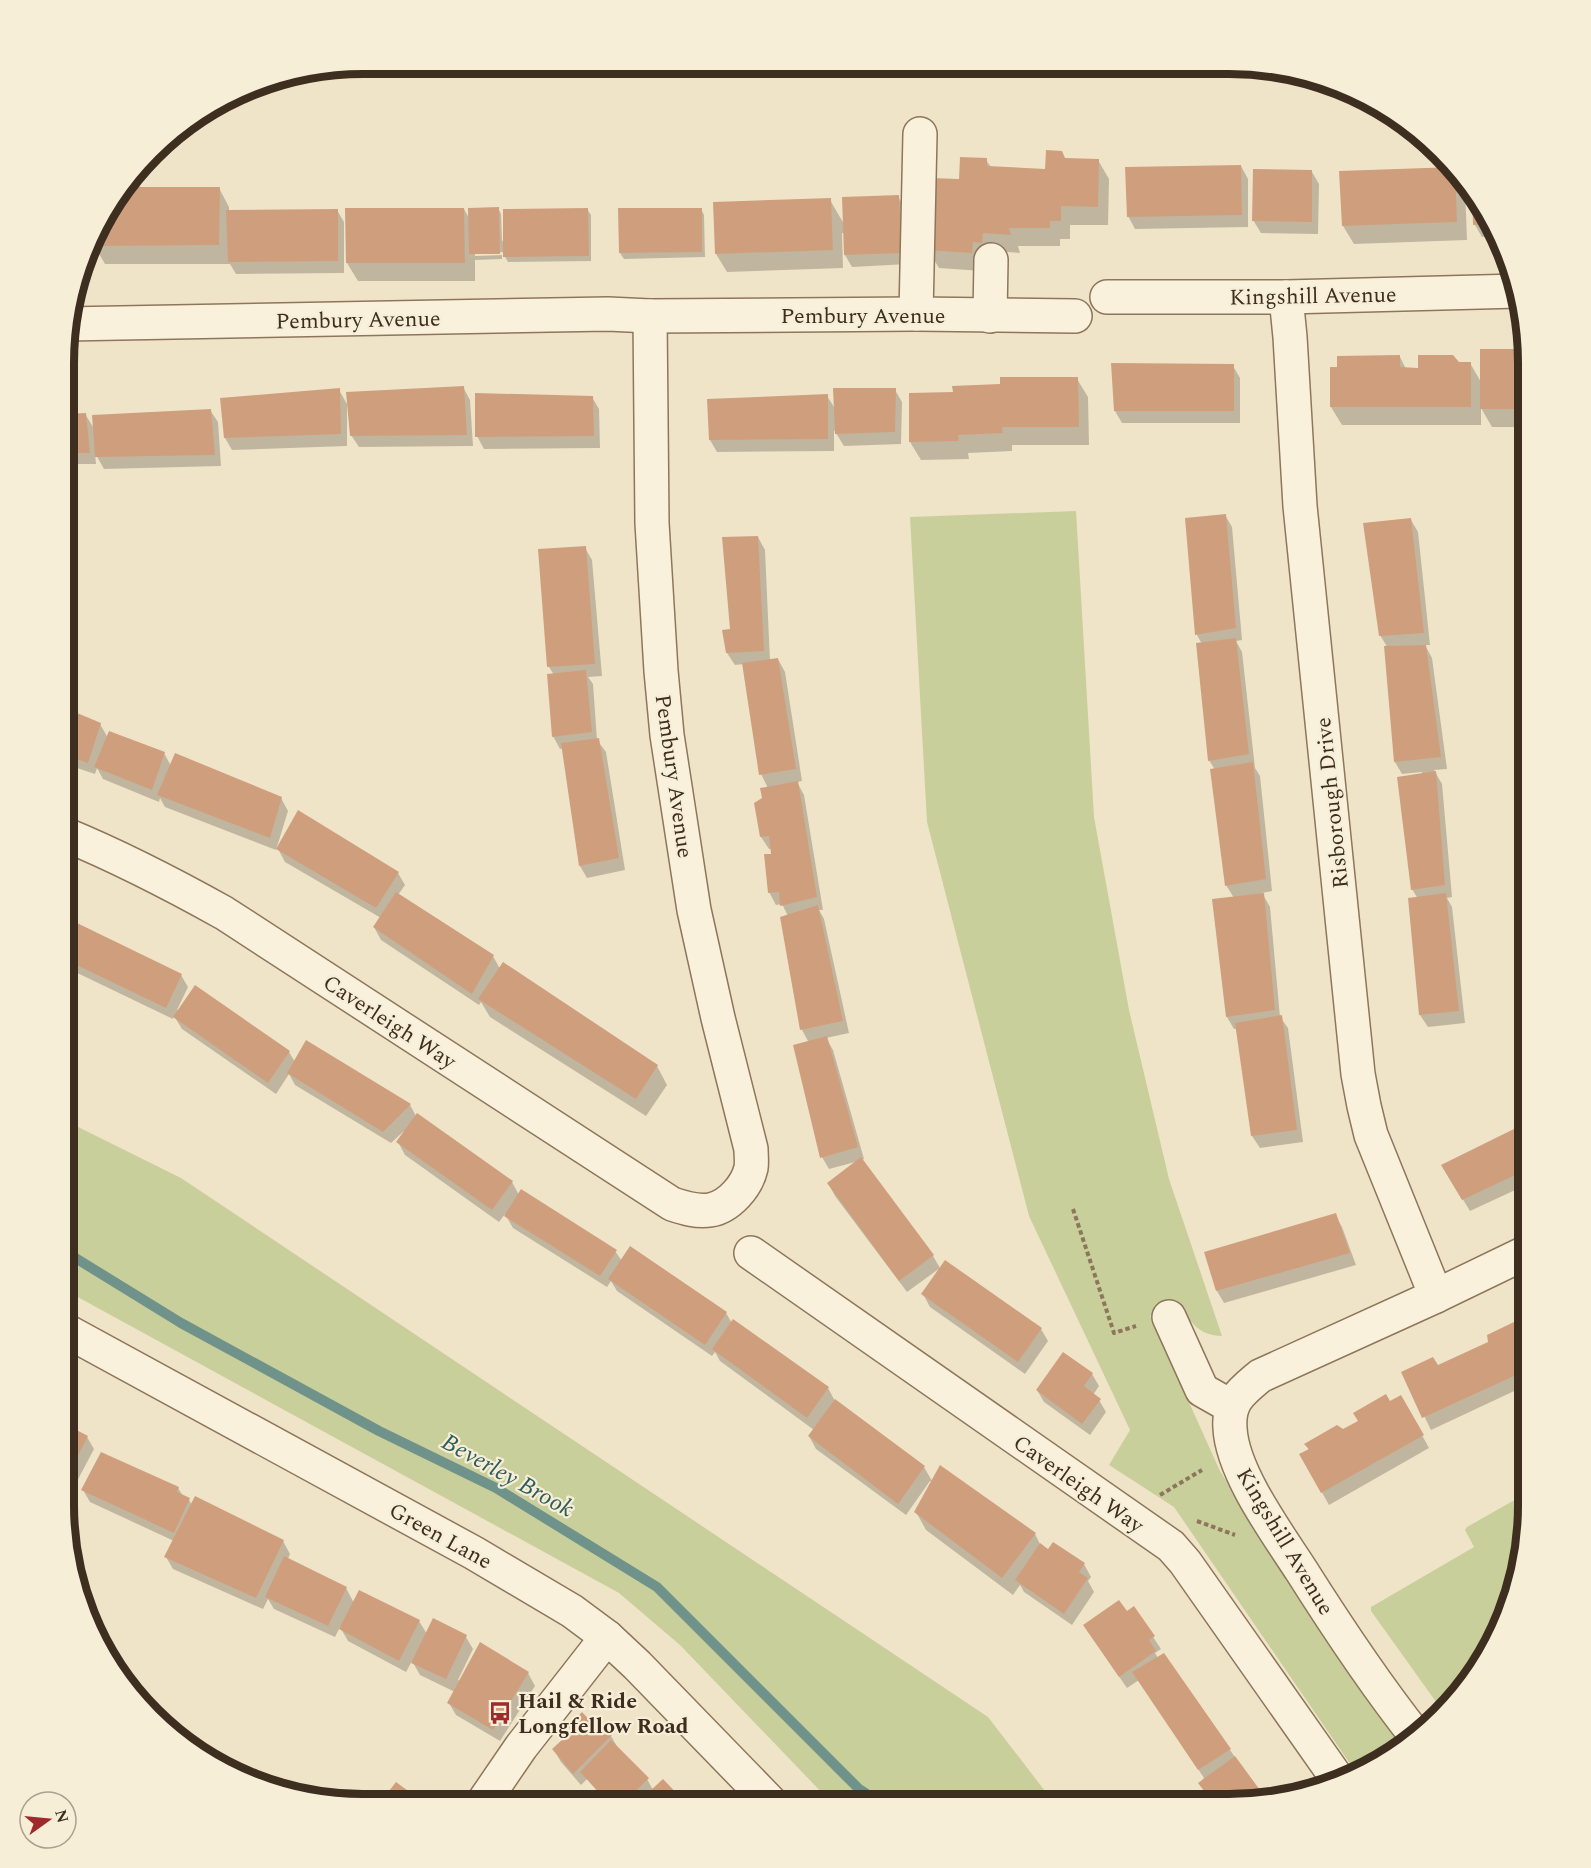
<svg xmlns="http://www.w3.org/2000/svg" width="1591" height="1868" viewBox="0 0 1591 1868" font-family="Spectral,serif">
  <rect width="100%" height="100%" fill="#f0e4c8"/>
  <g fill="#c9cf9b">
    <path d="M1076 511 1094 817 1129 1010 1169 1179 1222 1336C1199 1335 1193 1325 1180 1306L1150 1316 1220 1471 1323 1636 1402 1747 1379 1765 1357 1774 1174 1507 1109 1465 1130 1430 1029 1216 927 822 910 517Z"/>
    <polygon points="64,1120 181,1178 988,1717 1055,1804 835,1804 827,1798 680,1645 619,1593 63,1289"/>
    <polygon points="1527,1493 1527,1526 1512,1602 1478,1672 1444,1713 1371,1611 1371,1607 1474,1547 1465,1530 1467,1527"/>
  </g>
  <g fill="#0003">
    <polygon points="986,160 991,167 1046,171 1066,160 1098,160 1109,179 1108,225 1070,225 1070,239 1060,239 1060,246 1018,246 1020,253 993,251 982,271 939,268 928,250 960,181"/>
    <polygon points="1241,166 1248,179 1248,227 1135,229 1128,216"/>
    <polygon points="1454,168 1465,187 1467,240 1354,244 1343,226"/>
    <polygon points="1312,172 1319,184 1318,234 1261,233 1253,220"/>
    <polygon points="133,176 141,188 219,188 229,207 229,212 337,210 344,222 344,273 236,274 230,264 105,264 94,245 94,240 103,213"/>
    <polygon points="898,197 906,209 908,264 852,267 845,255 845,233 842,233 843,268 727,272 716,254 830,200 844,224"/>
    <polygon points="498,208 501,214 502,241 587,209 591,215 591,261 508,262 504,255 507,252 475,253 475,256 502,255 502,259 475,260 475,281 358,281 347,263 464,209 470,220"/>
    <polygon points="701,209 704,215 705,257 624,259 620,253"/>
    <polygon points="1488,212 1498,236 1482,237 1475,225"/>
    <polygon points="1481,350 1526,350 1528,362 1528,427 1492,427 1481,408 1481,425 1342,425 1331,407 1400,357 1406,369 1470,363 1481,382"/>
    <polygon points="1233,366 1240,378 1240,423 1122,423 1115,411"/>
    <polygon points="1077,379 1088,397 1089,445 1012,445 1012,451 968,453 969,459 921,460 910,442 1001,386"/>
    <polygon points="463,387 470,400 473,446 359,447 351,435"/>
    <polygon points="339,390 347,404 347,446 232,450 225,438"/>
    <polygon points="895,390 902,402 901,444 844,446 834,430 834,451 717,452 710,440 827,396 836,410"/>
    <polygon points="592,397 599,409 600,448 484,449 477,436"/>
    <polygon points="210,410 218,422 221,466 104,469 95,453 96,464 65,464 65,415 85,414 95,430"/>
    <polygon points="1225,515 1232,527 1242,640 1236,641 1242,652 1255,768 1260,776 1272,891 1262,893 1270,907 1280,1017 1288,1028 1303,1142 1260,1148 1252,1136 1237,1029 1234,1029 1227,1017 1213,900 1234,898 1226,885 1215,770 1209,760 1202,644 1197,635"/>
    <polygon points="1411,520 1418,532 1430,645 1425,645 1432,658 1447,769 1434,770 1442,784 1452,897 1447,898 1452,907 1465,1023 1428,1027 1420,1015 1410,900 1418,899 1412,889 1422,774 1422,772 1402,774 1395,762 1386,645 1380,635"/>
    <polygon points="758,537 765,550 770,661 778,659 785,672 802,781 797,782 804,795 823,910 819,910 824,919 849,1033 826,1038 833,1050 864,1159 861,1160 933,1256 940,1268 907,1292 835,1196 828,1183 859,1161 829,1169 822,1157 809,1043 802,1030 781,918 788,916 782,904 776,905 769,892 773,855 772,849 769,849 761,837 763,798 768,788 761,774 744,664 735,665 727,653"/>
    <polygon points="585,548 592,560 602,676 588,677 593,684 597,740 606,752 625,870 587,878 580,866 564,748 560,749 553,736 554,675 549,667"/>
    <polygon points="65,710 100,724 108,738 164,753 171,766 281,798 288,811 276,850 165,807 160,798 159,802 103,779 97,768 95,774 65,764"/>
    <polygon points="278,849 398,873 405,885 398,895 493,956 500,969 657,1066 667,1085 646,1116 490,1017 481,1002 479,1005 381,940 374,927 381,918 285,862"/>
    <polygon points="64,923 72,936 181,975 188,987 177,1010 179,1010 195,987 289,1052 295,1062 306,1042 410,1105 416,1116 512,1182 519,1195 615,1251 622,1261 726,1313 732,1323 828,1388 835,1401 924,1467 932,1481 1035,1534 1041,1546 1049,1551 1084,1564 1091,1577 1088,1581 1094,1592 1072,1625 1024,1592 1020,1585 1013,1595 926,1530 916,1512 932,1482 930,1481 906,1515 816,1449 809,1436 814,1430 720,1361 715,1352 712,1356 617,1291 611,1281 607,1287 513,1228 505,1214 499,1222 405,1155 398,1142 405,1132 404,1131 391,1143 295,1085 289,1074 276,1094 182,1029 174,1016 173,1019 69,969 64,961"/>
    <polygon points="1528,1124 1528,1184 1470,1211 1450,1178"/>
    <polygon points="1335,1215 1342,1227 1356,1265 1224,1303 1217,1291 1206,1253"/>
    <polygon points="923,1294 1041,1329 1048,1341 1025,1374 930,1307"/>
    <polygon points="1514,1324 1527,1350 1527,1385 1431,1430 1403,1373 1437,1367 1490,1343"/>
    <polygon points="1092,1374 1099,1386 1093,1395 1099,1400 1106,1412 1090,1435 1044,1402 1037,1390"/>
    <polygon points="1401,1397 1429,1448 1329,1505 1301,1455 1309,1450 1306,1445 1343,1431"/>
    <polygon points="63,1427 87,1437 94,1449 63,1508"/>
    <polygon points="178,1488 183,1496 189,1500 192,1505 283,1541 290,1554 288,1559 346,1588 354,1603 419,1621 427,1634 466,1637 473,1649 458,1680 460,1681 528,1673 535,1686 500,1741 456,1715 449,1703 455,1692 420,1675 412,1661 406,1672 348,1641 340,1627 335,1637 274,1609 268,1599 263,1609 173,1569 166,1557 174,1541 90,1502 83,1490"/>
    <polygon points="1134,1608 1161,1649 1155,1653 1158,1658 1230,1750 1266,1801 1248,1804 1213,1804 1200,1783 1204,1778 1139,1680 1127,1688 1109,1662 1127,1613"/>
    <polygon points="570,1728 596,1729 611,1736 618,1748 647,1779 653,1790 663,1781 685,1804 608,1804 587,1779 581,1785 561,1762 554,1750 573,1733"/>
  </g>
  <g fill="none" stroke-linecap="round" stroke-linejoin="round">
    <polyline stroke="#6f938a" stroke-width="10" points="64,1251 181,1323 379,1431 496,1488 657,1587 859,1789 882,1804"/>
  </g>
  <g fill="#cf9f7d">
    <polygon points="1046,150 1062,151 1065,158 1099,159 1098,207 1061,206 1061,221 1050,221 1050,228 1009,228 1011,235 983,233 982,243 973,242 972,253 927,250 931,178 959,179 960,157 987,158 987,166 1045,169"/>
    <polygon points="1241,165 1242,215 1127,217 1125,167"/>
    <polygon points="1455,167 1457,222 1342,226 1339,171"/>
    <polygon points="1253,169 1312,170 1312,222 1252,221"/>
    <polygon points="131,179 131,187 220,187 219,245 92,246 103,213"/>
    <polygon points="1472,190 1488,212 1493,224 1473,225"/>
    <polygon points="899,195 902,253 844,255 842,197"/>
    <polygon points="831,198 833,250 715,254 713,202"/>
    <polygon points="499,207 500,254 469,254 468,208"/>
    <polygon points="345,208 464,208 465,263 346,263"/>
    <polygon points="588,208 589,256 503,257 503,209"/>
    <polygon points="618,208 702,208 702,252 619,253"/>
    <polygon points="338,209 338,261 228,262 226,210"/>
    <polygon points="1480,349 1526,349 1528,362 1528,409 1480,409"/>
    <polygon points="1400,355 1400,367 1418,368 1418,355 1453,355 1459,362 1471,362 1471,407 1330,407 1330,367 1337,367 1337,356"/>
    <polygon points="1111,363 1234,364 1234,411 1114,411"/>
    <polygon points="1000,377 1078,377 1079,427 1002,427 1003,433 958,435 959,441 909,442 909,393 953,392 952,386 1000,384"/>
    <polygon points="464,386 467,435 350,436 346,392"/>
    <polygon points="340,388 341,434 224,438 220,398"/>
    <polygon points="833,388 896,388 895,432 835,434"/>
    <polygon points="475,393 593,396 594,436 475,437"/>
    <polygon points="828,394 828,439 709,440 707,399"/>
    <polygon points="211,409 215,455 95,457 92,415"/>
    <polygon points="86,413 90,453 65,453 65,414"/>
    <polygon points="1226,514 1236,628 1195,635 1185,518"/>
    <polygon points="1411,518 1424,633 1379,636 1363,523"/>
    <polygon points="758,536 764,651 726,653 722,630 730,629 722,537"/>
    <polygon points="586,546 595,664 547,667 538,549"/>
    <polygon points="1236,638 1249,754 1208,761 1196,643"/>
    <polygon points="1426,645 1441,757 1394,762 1384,646"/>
    <polygon points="778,658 796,769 759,775 742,663"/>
    <polygon points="586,670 592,732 552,737 547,674"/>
    <polygon points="65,708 101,723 88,763 65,755"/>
    <polygon points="109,731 165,752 152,790 94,767"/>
    <polygon points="599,738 619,858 579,866 561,743"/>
    <polygon points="175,753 282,797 270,838 157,795"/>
    <polygon points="1253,762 1266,879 1225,886 1210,769"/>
    <polygon points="1436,771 1445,885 1411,890 1397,777"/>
    <polygon points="798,781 817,897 780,906 779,892 768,893 764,854 771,854 769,836 760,837 754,803 762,798 760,788"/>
    <polygon points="298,810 399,872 376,908 276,849"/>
    <polygon points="396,892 494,955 472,994 373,927"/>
    <polygon points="1264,893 1275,1010 1226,1017 1212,899"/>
    <polygon points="1446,893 1459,1011 1419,1015 1408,898"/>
    <polygon points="818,905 843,1021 800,1030 780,917"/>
    <polygon points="77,923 182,974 166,1008 64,959 64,949"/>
    <polygon points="503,962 658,1065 636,1099 478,999"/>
    <polygon points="195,985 290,1051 268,1083 173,1017"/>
    <polygon points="1282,1015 1297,1130 1251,1136 1235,1023"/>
    <polygon points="827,1036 858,1147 820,1158 793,1045"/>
    <polygon points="306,1040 411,1104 383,1132 287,1073"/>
    <polygon points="417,1113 513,1181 492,1210 396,1142"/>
    <polygon points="1528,1122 1528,1169 1462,1200 1441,1165"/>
    <polygon points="861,1157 934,1255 899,1281 827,1183"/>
    <polygon points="521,1189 617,1250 600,1276 504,1216"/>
    <polygon points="1336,1213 1350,1253 1216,1291 1204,1252"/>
    <polygon points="630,1246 727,1312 705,1345 608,1279"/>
    <polygon points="945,1260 1042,1328 1018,1362 921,1294"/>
    <polygon points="733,1319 829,1387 807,1418 712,1349"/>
    <polygon points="1514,1322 1527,1349 1527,1370 1422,1418 1401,1372 1433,1357 1438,1365 1488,1342 1487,1335"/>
    <polygon points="1063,1352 1093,1373 1084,1386 1101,1399 1082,1424 1036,1390"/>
    <polygon points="1386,1394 1390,1401 1401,1395 1424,1435 1321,1493 1299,1454 1309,1449 1304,1444 1337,1425 1343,1429 1358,1421 1353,1413"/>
    <polygon points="835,1399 925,1466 898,1504 808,1436"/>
    <polygon points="63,1423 88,1436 63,1484"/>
    <polygon points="101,1452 179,1487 177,1492 190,1498 174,1533 81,1490"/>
    <polygon points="940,1465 1036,1533 1002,1578 914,1512"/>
    <polygon points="195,1496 284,1540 256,1598 164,1557"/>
    <polygon points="1053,1542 1085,1563 1079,1572 1088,1578 1064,1614 1015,1580 1040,1543 1048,1549"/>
    <polygon points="284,1556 347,1587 328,1626 265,1597"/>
    <polygon points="359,1590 420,1620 399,1661 339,1629"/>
    <polygon points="1119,1600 1127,1611 1134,1606 1155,1636 1149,1640 1156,1651 1119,1677 1083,1625"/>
    <polygon points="433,1618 467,1635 446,1679 411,1663"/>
    <polygon points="480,1642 529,1672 493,1730 447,1703"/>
    <polygon points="1164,1653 1231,1749 1198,1770 1132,1672"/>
    <polygon points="582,1712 596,1727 600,1722 612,1735 573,1774 552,1749 572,1731 568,1727"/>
    <polygon points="611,1740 649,1778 622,1804 610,1804 580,1772"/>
    <polygon points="1235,1756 1268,1801 1248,1804 1214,1804 1198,1783"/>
    <polygon points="663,1779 687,1804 636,1804"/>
    <polygon points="396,1782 426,1804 379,1804"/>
  </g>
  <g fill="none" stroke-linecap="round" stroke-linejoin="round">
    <g stroke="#8d765c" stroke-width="36">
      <g id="minor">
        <polyline points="1107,297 1286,297 1519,291"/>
        <polyline points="1286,297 1290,337 1300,506 1358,1074 1364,1106 1371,1135 1436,1296"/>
        <polyline points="916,314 920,134"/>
        <polyline points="990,316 991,260"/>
        <polyline points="66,324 608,314 650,316 916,314 1075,316"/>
        <path d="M64 834C120 857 172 884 224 913L672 1204C684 1208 697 1212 710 1210 729 1207 747 1186 751 1168 752 1162 751 1155 751 1149L718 1018 694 910 667 735 661 671 652 523 650 316"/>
        <polyline points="751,1253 1171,1546 1185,1562 1339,1781"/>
        <polyline points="1169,1317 1202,1390 1232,1407"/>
        <polyline points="63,1329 474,1553 572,1611 607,1637 637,1665 772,1804"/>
        <path d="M1416 1736C1374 1683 1337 1627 1301 1570 1277 1533 1232 1472 1230 1428 1228 1401 1241 1392 1260 1376L1436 1296 1527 1252"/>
        <polyline points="482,1804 521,1747 607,1637"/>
      </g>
    </g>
    <g stroke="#8d765c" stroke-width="4" stroke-dasharray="4.5 3" stroke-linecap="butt">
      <polyline points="1073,1209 1114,1333 1136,1326"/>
      <polyline points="1160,1495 1202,1470"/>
      <polyline points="1197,1521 1235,1535"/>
    </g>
    <use href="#minor" stroke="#faf1dc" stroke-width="33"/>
  </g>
  <defs>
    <g id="bus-bare" transform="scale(1.8)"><path d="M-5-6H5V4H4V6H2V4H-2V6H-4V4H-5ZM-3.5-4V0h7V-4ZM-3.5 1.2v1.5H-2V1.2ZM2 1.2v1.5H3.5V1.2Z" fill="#9e2a2b" stroke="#f7eed8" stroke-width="2.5" paint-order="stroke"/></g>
  </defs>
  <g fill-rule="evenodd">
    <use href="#bus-bare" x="500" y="1713"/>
  </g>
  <g text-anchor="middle" stroke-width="4.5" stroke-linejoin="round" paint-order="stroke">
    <g font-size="22" fill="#3d2e20" stroke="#f7eed8">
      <text transform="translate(1313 295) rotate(-1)" y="8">Kingshill Avenue</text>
      <text x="863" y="323">Pembury Avenue</text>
      <text transform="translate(358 319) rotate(-1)" y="8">Pembury Avenue</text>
      <text transform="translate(675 776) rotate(82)" y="8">Pembury Avenue</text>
      <text transform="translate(1331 803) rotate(-96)" y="8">Risborough Drive</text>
      <text transform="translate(390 1021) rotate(33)" y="8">Caverleigh Way</text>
      <text transform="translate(1079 1483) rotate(35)" y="8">Caverleigh Way</text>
      <text transform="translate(441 1535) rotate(29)" y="8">Green Lane</text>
      <text transform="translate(1286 1541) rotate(59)" y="8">Kingshill Avenue</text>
    </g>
    <g font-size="22" font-weight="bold" fill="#3d2e20" stroke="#f7eed8" text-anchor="start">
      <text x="518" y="1708">Hail &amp; Ride<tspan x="518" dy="25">Longfellow Road</tspan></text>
    </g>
    <g font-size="24" font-style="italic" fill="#2f5d5a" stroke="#f7eed8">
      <text transform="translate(508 1475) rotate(29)" y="8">Beverley Brook</text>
    </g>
  </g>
  <path d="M0 0H1591V1868H0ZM363 74H1229A289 289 0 0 1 1518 363V1505A289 289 0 0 1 1229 1794H363A289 289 0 0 1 74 1505V363A289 289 0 0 1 363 74Z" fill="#f7eed8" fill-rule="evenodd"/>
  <path fill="none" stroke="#3d2e20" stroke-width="8" d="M363 74H1229A289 289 0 0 1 1518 363V1505A289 289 0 0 1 1229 1794H363A289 289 0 0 1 74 1505V363A289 289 0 0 1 363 74Z"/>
  <g transform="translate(48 1820) rotate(75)"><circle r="28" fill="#f7eed8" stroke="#ada18e" stroke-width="1.5"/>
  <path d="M0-4.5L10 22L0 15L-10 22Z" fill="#9e2a2b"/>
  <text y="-9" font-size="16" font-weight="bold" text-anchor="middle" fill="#3d2e20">N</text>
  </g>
</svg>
